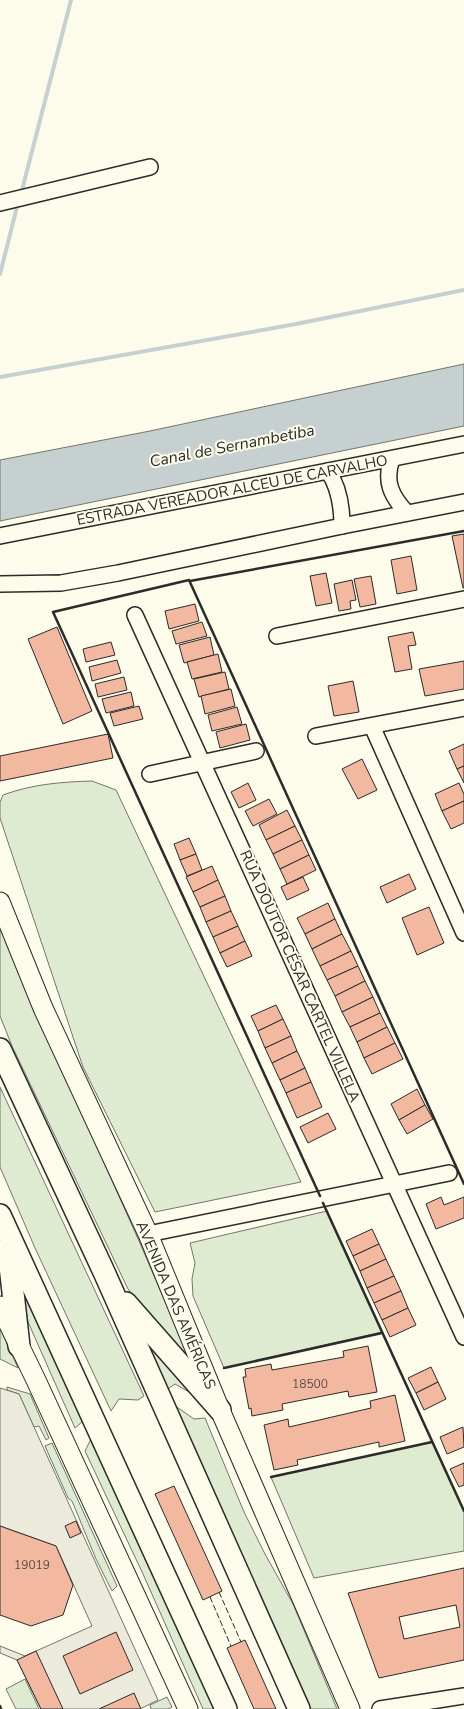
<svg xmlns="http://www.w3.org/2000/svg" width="464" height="1709" viewBox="0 0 464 1709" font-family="'Nunito Sans',sans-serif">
  <rect width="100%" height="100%" fill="#fdfbea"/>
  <g fill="#deebd1" stroke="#74746e">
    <path d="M92 781 116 790 301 1182 155 1212 83 1067 0 818V802L3 795C33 784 61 782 92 781Z"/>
    <polygon points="0,917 45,1031 139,1241 195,1371 128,1289 12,1046 0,1016"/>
    <polygon points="0,1087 144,1396 138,1400 119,1399 111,1411 35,1248 0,1167"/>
    <polygon points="327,1211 382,1332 224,1368 193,1296 192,1279 195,1263 190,1243"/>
    <polygon points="21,1268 83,1421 75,1428 28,1322 23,1293"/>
    <polygon points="132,1318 196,1396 175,1384 166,1390"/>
    <polygon points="0,1328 18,1368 0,1359"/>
    <polygon points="7,1387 30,1394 49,1438 46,1440 39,1426 34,1427 19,1394 7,1390"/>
    <polygon points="171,1403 194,1419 205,1418 244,1512 265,1554 293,1604 337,1709 311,1709"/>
    <polygon points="91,1439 101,1444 222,1709 203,1709 143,1574 85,1451"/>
    <polygon points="432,1442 464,1511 464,1551 314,1578 271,1477"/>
    <polygon points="52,1443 117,1586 112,1591 96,1559 72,1501 68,1498 45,1446"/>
    <polygon points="25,1679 39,1709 16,1709 6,1689"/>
    <polygon points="167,1697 172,1707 168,1709 151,1709 150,1705"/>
  </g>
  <polygon fill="#eceadb" stroke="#74746e" points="0,1388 19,1394 158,1700 140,1709 41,1709 17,1660 0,1653 0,1646 25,1656 92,1626 56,1546 0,1526"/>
  <polygon fill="#c7d0d0" stroke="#74746e" points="464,364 464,426 0,521 0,460 150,431"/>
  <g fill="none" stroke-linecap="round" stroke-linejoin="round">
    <g stroke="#c7d0d0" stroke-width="4">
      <polyline points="21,194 71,0"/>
      <polyline points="0,274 18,203"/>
      <polyline points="0,377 296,324 464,290"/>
    </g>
  </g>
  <g fill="#f2b8a0" stroke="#2b2b2b" fill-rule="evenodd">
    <polygon points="464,534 464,588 463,588 452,536"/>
    <polygon points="411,556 417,590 397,594 391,560"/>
    <polygon points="326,573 332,603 316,606 310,576"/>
    <polygon points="371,576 376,604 360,607 354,579"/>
    <polygon points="352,580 356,600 350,601 351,609 339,611 334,584"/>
    <polygon points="195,604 199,621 169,629 165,611"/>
    <polygon points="202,622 207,636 176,644 172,631"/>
    <polygon points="57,627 92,711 63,724 28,639"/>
    <polygon points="413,632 416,645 408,646 412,669 395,672 388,637"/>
    <polygon points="210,637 214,655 184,663 179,645"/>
    <polygon points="111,642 115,655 86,662 83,649"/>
    <polygon points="218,654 222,672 192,679 187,662"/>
    <polygon points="117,660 121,673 92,681 89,667"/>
    <polygon points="464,661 464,689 425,696 419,669"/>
    <polygon points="225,672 229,689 199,697 194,679"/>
    <polygon points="124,677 127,690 98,697 95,684"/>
    <polygon points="353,681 359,712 334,716 328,686"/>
    <polygon points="231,689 235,706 205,714 201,696"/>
    <polygon points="131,692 134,706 106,713 102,699"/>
    <polygon points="139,706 143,719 114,726 110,713"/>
    <polygon points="237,707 242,724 212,731 208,715"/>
    <polygon points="246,724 250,740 220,748 216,732"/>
    <polygon points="108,734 113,758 0,781 0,756"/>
    <polygon points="464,744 464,766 457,769 449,751"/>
    <polygon points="362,759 377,790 358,799 342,769"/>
    <polygon points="464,766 464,783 457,769"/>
    <polygon points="248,783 256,800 239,808 231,792"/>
    <polygon points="459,783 464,794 464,801 442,811 435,794"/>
    <polygon points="269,799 277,814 253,826 245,811"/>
    <polygon points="464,801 464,823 451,829 442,811"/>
    <polygon points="287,810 295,826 266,840 259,825"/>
    <polygon points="295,826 302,840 273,854 266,840"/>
    <polygon points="189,838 196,854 180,860 174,844"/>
    <polygon points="302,840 309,855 280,869 273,854"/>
    <polygon points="196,854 202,870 187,876 180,860"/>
    <polygon points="309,855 316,870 287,884 280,869"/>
    <polygon points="212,866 218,880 193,892 186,877"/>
    <polygon points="409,874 416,889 387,903 380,887"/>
    <polygon points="303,877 309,890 287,900 281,887"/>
    <polygon points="218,880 225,896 200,907 193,892"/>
    <polygon points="225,896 231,911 206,922 200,907"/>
    <polygon points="328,903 335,919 305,934 297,918"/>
    <polygon points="429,907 444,943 417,955 402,918"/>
    <polygon points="231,911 238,926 213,937 206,922"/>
    <polygon points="335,919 342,934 312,949 305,934"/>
    <polygon points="238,926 245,941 220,953 213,937"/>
    <polygon points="342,934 351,951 320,966 312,949"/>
    <polygon points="245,941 252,956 227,967 220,953"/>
    <polygon points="351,951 358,966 327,980 320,966"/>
    <polygon points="358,966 365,981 335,996 327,980"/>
    <polygon points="365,981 373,997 342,1012 335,996"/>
    <polygon points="373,997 380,1013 350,1027 342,1012"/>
    <polygon points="276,1005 283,1019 258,1031 251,1016"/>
    <polygon points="380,1013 387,1027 357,1042 350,1027"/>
    <polygon points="283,1019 291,1036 265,1048 258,1031"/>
    <polygon points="387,1027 395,1043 364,1058 357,1042"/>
    <polygon points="291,1036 297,1051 272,1063 265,1048"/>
    <polygon points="395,1043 403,1059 372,1074 364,1058"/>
    <polygon points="297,1051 305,1068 280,1080 272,1063"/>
    <polygon points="305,1068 311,1082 286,1093 280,1080"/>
    <polygon points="311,1082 322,1107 297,1118 286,1093"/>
    <polygon points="417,1089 425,1105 399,1120 391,1104"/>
    <polygon points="425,1105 433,1119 407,1134 399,1120"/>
    <polygon points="328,1113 336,1129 308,1143 300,1127"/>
    <polygon points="441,1197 444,1205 464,1197 464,1218 436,1229 426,1204"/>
    <polygon points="372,1229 379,1244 353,1256 346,1241"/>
    <polygon points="379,1244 386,1259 360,1271 353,1256"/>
    <polygon points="386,1259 394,1276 367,1288 360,1271"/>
    <polygon points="394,1276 401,1291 374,1303 367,1288"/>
    <polygon points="401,1291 408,1308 382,1320 374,1303"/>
    <polygon points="408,1308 416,1325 390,1337 382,1320"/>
    <polygon points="368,1346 377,1392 349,1397 348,1391 282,1404 283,1410 252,1416 251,1408 249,1409 243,1377 246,1377 245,1369 271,1364 272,1370 344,1357 343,1351"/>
    <polygon points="431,1367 438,1382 416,1393 408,1378"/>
    <polygon points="438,1382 446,1399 424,1410 416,1393"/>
    <polygon points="395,1395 405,1441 379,1447 379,1442 297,1460 298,1465 274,1470 264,1425 288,1419 289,1427 371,1408 370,1401"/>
    <polygon points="463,1427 464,1447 447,1454 440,1437"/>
    <polygon points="464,1463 464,1485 459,1487 450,1469"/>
    <polygon points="174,1486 222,1591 203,1600 155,1494"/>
    <polygon points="76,1521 81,1533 70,1538 65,1526"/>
    <polygon points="0,1526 56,1546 73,1585 63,1615 31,1626 0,1615"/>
    <path d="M464 1568V1660L379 1678 348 1593ZM456 1605 460 1627 404 1639 399 1617Z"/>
    <polygon points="116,1632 133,1670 80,1694 63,1656"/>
    <polygon points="245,1640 276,1709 254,1709 227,1648"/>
    <polygon points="36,1651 63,1709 41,1709 17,1660"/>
    <polygon points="134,1693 141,1709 99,1709"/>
  </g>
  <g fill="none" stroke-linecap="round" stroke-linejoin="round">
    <g stroke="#2b2b2b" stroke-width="18">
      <g id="minor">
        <polyline points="0,203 150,167"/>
        <path d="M392 459C384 481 391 496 407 513"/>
        <path d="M328 471C339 487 342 506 342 526"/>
        <polyline points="0,536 464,444"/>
        <polyline points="0,584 61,583 118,573 342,526 464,502"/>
        <polyline points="135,615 464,1337"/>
        <polyline points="277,636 464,599"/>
        <polyline points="372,726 464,933"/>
        <polyline points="316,736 464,708"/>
        <polyline points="150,774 256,751"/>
        <polyline points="148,1234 449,1173"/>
        <polyline points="380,1709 464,1696"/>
      </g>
    </g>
    <g stroke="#2b2b2b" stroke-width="21">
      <g id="major">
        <polyline points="0,902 43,1008 148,1234 220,1410 350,1709"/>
        <polyline points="0,1306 35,1378 188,1709"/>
      </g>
    </g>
    <g stroke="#2b2b2b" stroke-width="24">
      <g id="highway">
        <polyline points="0,1049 104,1272 299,1709"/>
        <polyline points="0,1215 226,1709"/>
        <polyline points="8,1248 19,1346"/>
        <polyline points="126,1303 220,1410"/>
      </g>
    </g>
    <use href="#minor" stroke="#fdfbea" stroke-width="15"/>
    <use href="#major" stroke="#fdfbea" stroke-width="19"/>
    <use href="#highway" stroke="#fdfbea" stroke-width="21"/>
    <g stroke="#2b2b2b" stroke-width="1" stroke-dasharray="6 2.5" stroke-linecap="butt">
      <polyline points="219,1592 241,1642"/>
      <polyline points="210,1597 231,1646"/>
    </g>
    <g stroke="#2b2b2b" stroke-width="2.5">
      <polyline points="190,581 464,531"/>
      <polyline points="320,1196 53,612 189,580 464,1184"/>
      <polyline points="323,1203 464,1511"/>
      <polyline points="224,1368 382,1333"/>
      <polyline points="271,1477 432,1442"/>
      <polyline points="0,1706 1,1709"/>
    </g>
  </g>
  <g text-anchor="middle" stroke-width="4" stroke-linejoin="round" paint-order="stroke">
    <g font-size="12" fill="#5d4e48">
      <text x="310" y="1388">18500</text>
      <text x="32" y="1569">19019</text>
    </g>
    <g font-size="15" fill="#2b2b2b" stroke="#fdfbea">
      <text transform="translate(232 490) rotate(-11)" y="5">ESTRADA VEREADOR ALCEU DE CARVALHO</text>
      <text transform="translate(300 976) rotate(66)" y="5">RUA DOUTOR CÉSAR CARTEL VILLELA</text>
      <text transform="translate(176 1305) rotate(67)" y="5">AVENIDA DAS AMÉRICAS</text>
    </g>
    <g font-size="16" font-style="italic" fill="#2b2b2b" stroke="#fdfbea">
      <text transform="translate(232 445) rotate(-11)" y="6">Canal de Sernambetiba</text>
    </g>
  </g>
</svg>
